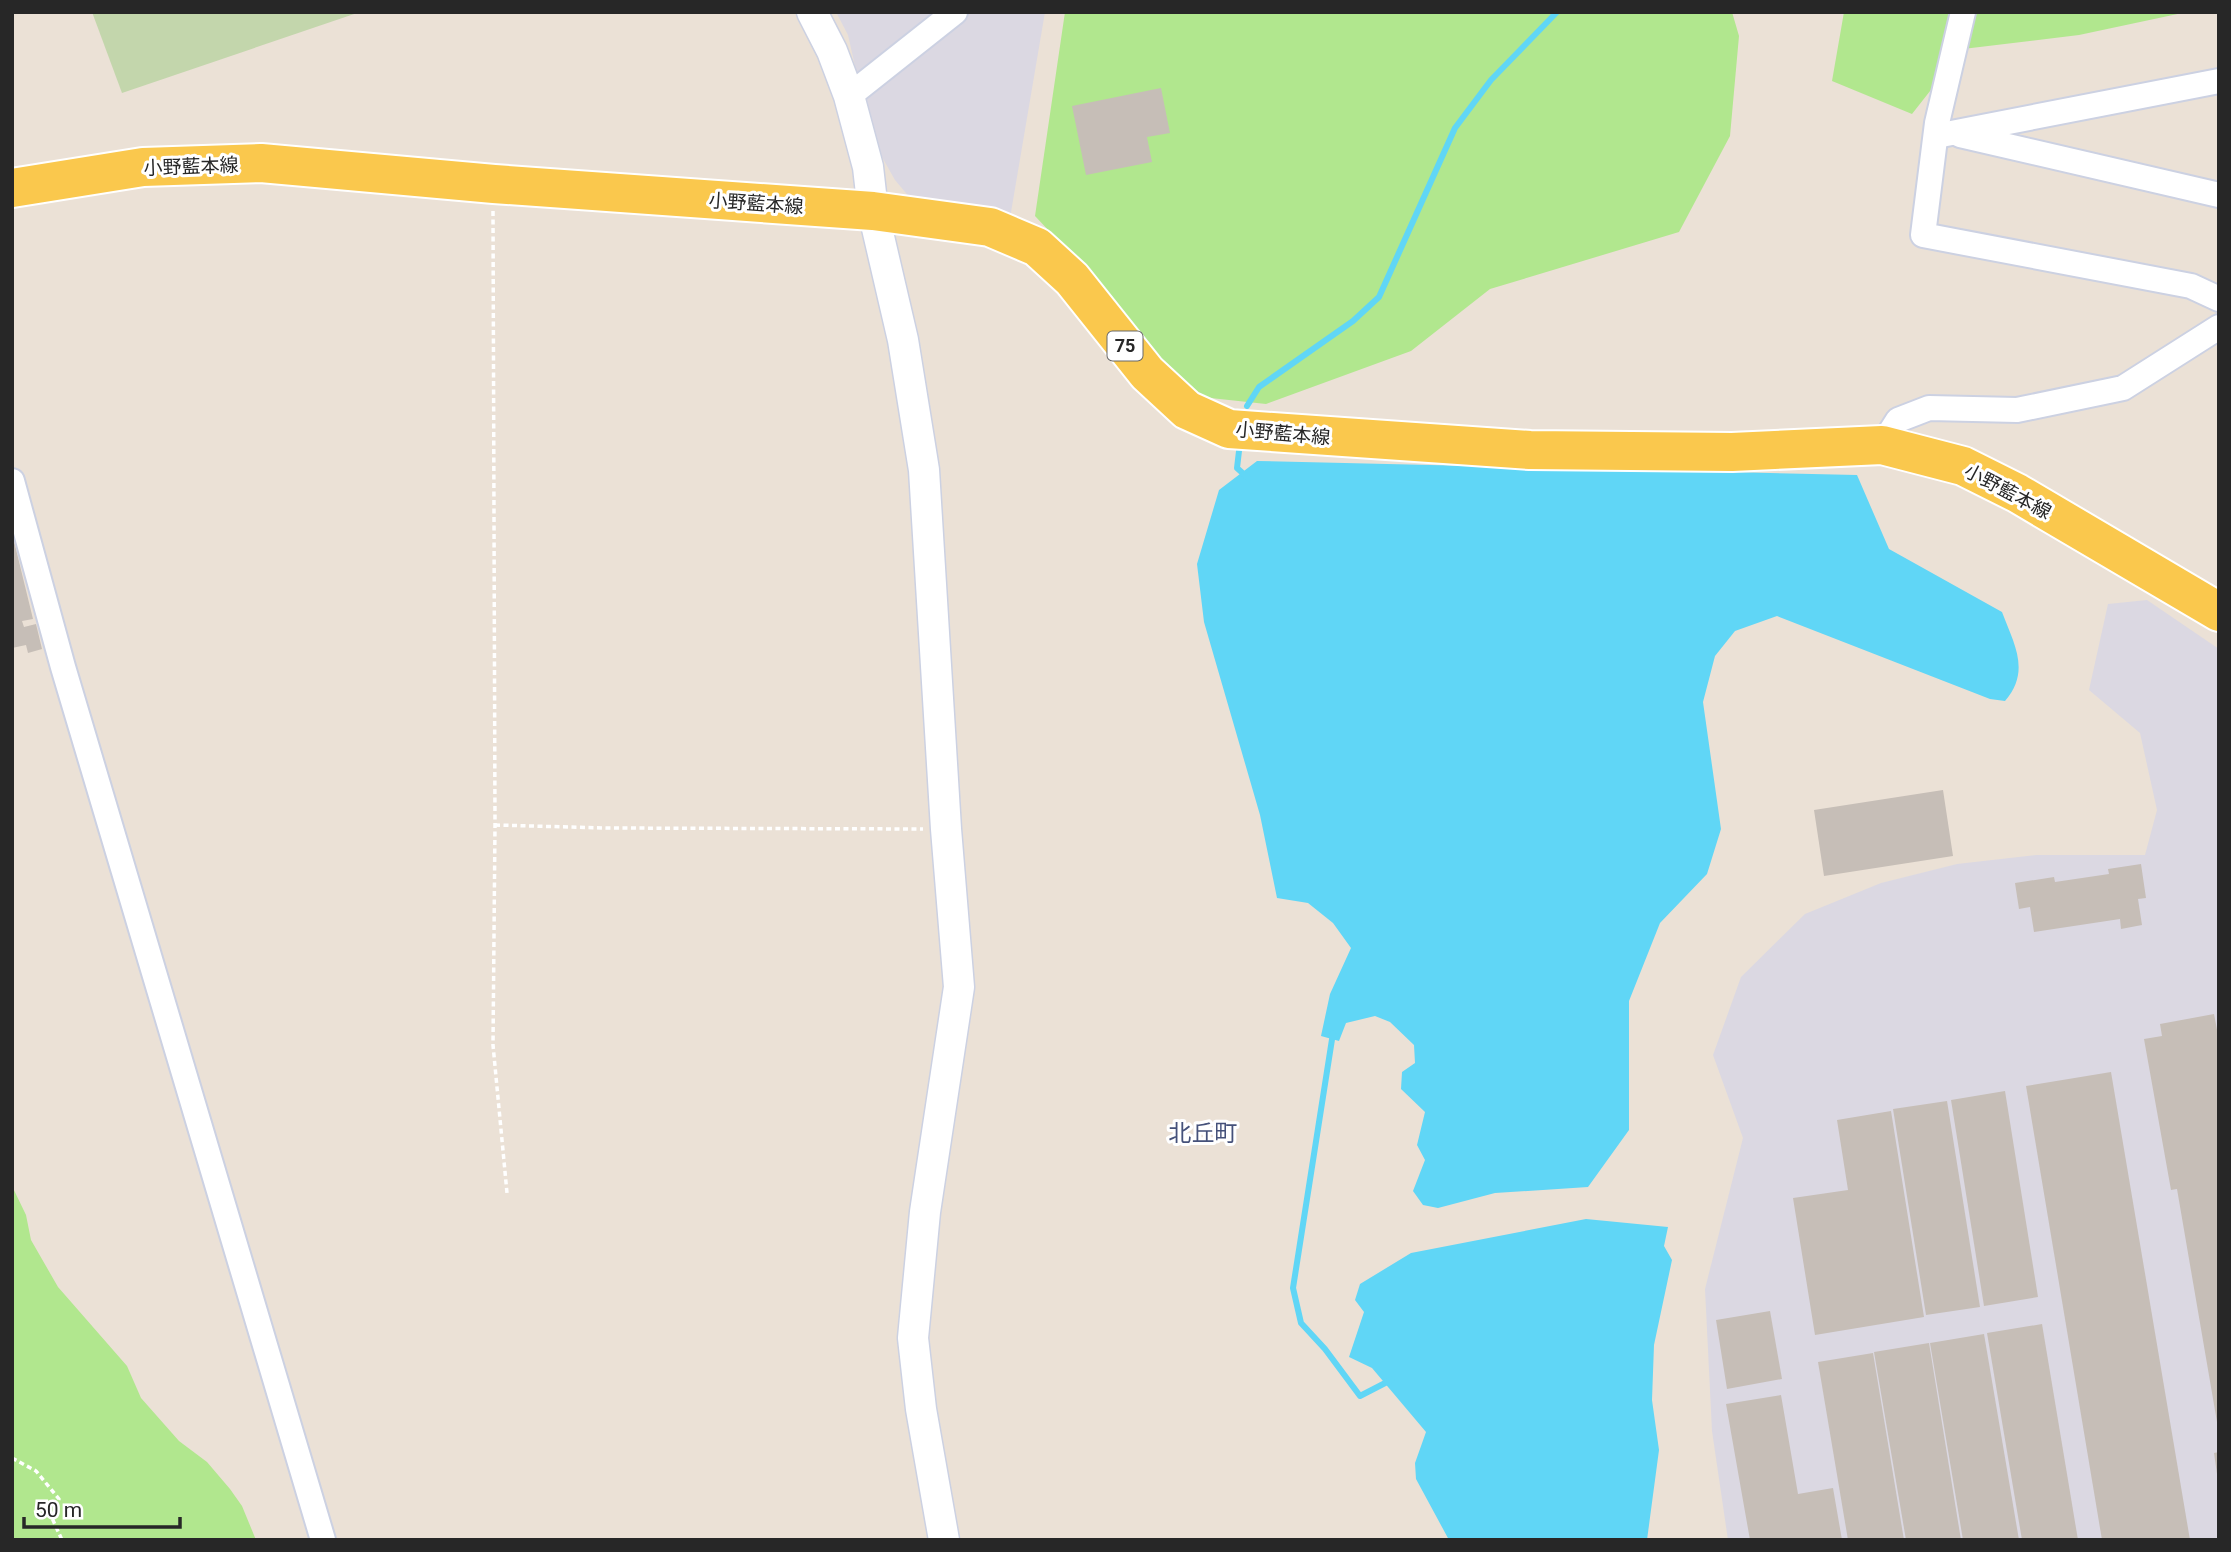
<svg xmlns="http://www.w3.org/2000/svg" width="2231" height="1552" viewBox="0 0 2231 1552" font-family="Roboto,'Noto Sans JP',sans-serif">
  <rect width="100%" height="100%" fill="#ebe1d6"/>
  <g fill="#dbd8e2">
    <polygon points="836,12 1045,12 1010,218 916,205 895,180 882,157 858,79 848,35"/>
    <polygon points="2147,600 2219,649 2219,1540 1728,1540 1712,1431 1705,1289 1743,1138 1713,1055 1741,977 1805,914 1881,883 1957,864 2036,855 2145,855 2157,810 2140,733 2089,690 2108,604"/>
  </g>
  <g fill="#b1e78e">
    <polygon points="1065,12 1732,12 1739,36 1730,136 1679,232 1490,289 1411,351 1266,404 1192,396 1111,297 1035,216"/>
    <polygon points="1844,12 2187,12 2079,35 1963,49 1912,114 1832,81"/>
    <polygon points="12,1186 26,1215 31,1240 58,1287 127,1366 141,1398 179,1441 207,1462 230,1489 242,1506 256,1540 12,1540"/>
  </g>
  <polygon fill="#c3d6ac" points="92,12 360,12 122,93"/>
  <g fill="#60d6f6">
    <path d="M1257 461 1857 475 1889 549 2002 612C2014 644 2031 671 2005 701L1990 699 1777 616 1735 631 1715 656 1703 702 1721 829 1707 874 1660 923 1629 1001V1130L1588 1187 1495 1193 1438 1208 1423 1205 1413 1191 1425 1160 1417 1145 1425 1112 1401 1089 1402 1072 1415 1063 1414 1045 1390 1022 1375 1016 1346 1023 1339 1041 1321 1036 1330 994 1351 948 1333 923 1308 903 1277 898 1260 815 1204 622 1197 564 1219 490Z"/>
    <polygon points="1586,1219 1668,1227 1664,1246 1672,1260 1654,1345 1652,1400 1659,1450 1647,1540 1449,1540 1416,1479 1415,1463 1426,1432 1372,1368 1349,1357 1364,1312 1355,1300 1360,1284 1411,1253"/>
  </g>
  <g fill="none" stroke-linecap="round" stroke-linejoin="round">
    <g stroke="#60d6f6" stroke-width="6">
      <polyline points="1247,406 1259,387 1353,321 1379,297 1455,128 1491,80 1557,12"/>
      <polyline points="1239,451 1237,468 1248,478"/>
      <polyline points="1333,1033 1293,1288 1301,1323 1325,1349 1360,1396 1391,1380"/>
    </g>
  </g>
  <g fill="#c6beb7">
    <polygon points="1161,88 1170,133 1147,137 1152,162 1086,175 1072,106"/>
    <polygon points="13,537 33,619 22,621 24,627 36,624 42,649 28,653 26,645 12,648"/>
    <polygon points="1943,790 1953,856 1824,876 1814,810"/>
    <polygon points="2141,864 2146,898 2138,899 2142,925 2121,929 2120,919 2034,932 2030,907 2019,909 2015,883 2054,877 2055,882 2109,874 2108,869"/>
    <polygon points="2214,1014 2219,1040 2217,1422 2177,1189 2171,1190 2144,1039 2162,1036 2160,1024"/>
    <polygon points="2111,1072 2190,1540 2102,1540 2026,1086"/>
    <polygon points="2005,1091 2038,1297 1984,1306 1951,1100"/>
    <polygon points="1947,1101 1980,1307 1926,1315 1893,1109"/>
    <polygon points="1891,1111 1924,1317 1815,1335 1793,1198 1848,1190 1837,1120"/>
    <polygon points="1770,1311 1782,1379 1727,1389 1716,1320"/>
    <polygon points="2042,1324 2078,1540 2022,1540 1987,1333"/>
    <polygon points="1984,1334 2019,1540 1963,1540 1930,1343"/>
    <polygon points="1929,1343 1961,1540 1906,1540 1874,1352"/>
    <polygon points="1873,1353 1904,1540 1848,1540 1818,1362"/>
    <polygon points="1781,1395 1798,1494 1833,1488 1842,1540 1750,1540 1726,1404"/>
    <polygon points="2219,1452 2219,1474 2217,1474 2214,1453"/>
  </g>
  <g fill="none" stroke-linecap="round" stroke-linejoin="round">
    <g stroke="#ccd1e2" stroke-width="28">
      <g id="minor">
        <polyline points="1963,12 1937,123 1923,235 2191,286 2219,299"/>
        <polyline points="849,96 955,12"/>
        <polyline points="1960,135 2219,195"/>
        <polyline points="1936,136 2219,81"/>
        <polyline points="1882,445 1898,420 1929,408 2017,410 2123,388 2219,327"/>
        <polyline points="12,481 63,667 323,1540"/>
      </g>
    </g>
    <g stroke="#ccd1e2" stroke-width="33">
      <polyline id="tertiary" points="812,12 832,51 849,96 868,167 873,211 903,340 924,470 946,829 959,987 925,1212 913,1338 921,1409 944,1540"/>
    </g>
    <g stroke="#fff" stroke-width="42">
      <polyline id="primary" points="12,188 143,167 261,163 494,184 873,211 990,227 1037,247 1072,279 1147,373 1187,410 1229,429 1530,450 1732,452 1882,445 1963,466 2017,493 2219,612"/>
    </g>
    <g stroke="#fff" stroke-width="3.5" stroke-dasharray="5 3.5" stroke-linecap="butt">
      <polyline points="493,211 495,825 493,1045 507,1193"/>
      <polyline points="495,825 606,828 923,829"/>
      <polyline points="12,1458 36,1471 59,1499 52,1518 62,1540"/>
    </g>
    <use href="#minor" stroke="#fff" stroke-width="24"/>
    <use href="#tertiary" stroke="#fff" stroke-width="30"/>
    <use href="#primary" stroke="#fac84d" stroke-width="38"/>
  </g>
  <g text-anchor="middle" stroke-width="6" stroke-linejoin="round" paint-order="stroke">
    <rect fill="#fff" stroke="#686868" stroke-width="2" x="1107.5" y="331.5" width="35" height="29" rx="5"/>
    <g font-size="18" font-weight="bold" fill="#272727">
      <text x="1125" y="352">75</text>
    </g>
    <g font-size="19" fill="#272727" stroke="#fff">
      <text transform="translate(191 166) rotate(-2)" y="7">小野藍本線</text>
      <text transform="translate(756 203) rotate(4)" y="7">小野藍本線</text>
      <text transform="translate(1283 433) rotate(5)" y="7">小野藍本線</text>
      <text transform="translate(2008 491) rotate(28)" y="7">小野藍本線</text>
    </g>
    <g font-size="23" fill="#45517a" stroke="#fff">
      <text x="1203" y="1141">北丘町</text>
    </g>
  </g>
  <rect width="2231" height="1552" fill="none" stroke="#272727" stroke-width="28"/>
  <path d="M24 1517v10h156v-10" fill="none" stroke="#272727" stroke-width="3.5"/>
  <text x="35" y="1517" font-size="21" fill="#272727" stroke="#ffffff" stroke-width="5" paint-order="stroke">50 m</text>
</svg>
